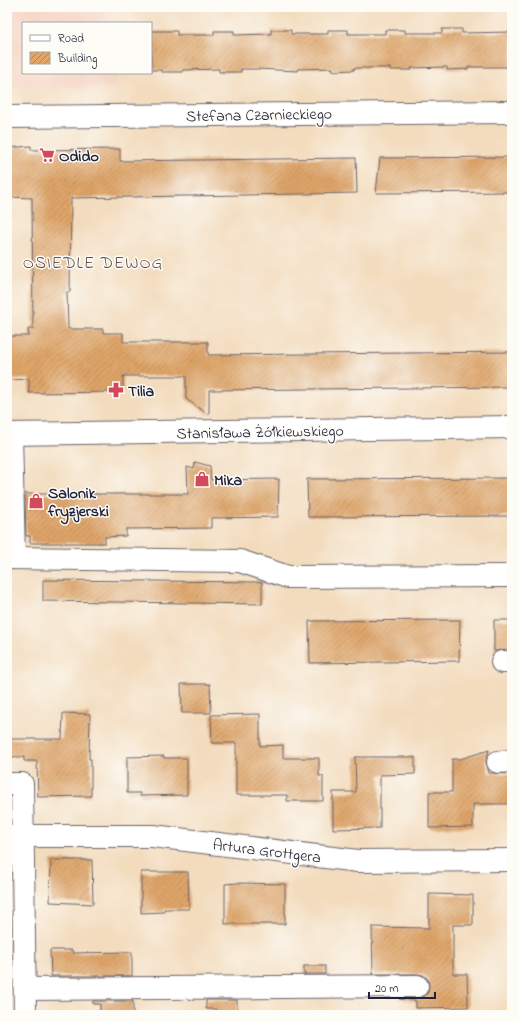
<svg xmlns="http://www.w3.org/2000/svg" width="519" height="1022" viewBox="0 0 519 1022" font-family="'Indie Flower',sans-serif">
  <defs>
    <pattern id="building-hatch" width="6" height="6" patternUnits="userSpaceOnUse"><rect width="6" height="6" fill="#dfa569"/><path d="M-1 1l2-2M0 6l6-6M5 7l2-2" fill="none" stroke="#b48658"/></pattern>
  </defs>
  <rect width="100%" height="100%" fill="#fdfcf7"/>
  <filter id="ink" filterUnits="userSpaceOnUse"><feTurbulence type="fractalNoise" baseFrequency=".025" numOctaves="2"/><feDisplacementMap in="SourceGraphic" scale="8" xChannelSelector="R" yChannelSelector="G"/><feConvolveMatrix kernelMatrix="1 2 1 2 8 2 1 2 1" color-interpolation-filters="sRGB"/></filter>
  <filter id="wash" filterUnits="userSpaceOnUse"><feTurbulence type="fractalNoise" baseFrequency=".012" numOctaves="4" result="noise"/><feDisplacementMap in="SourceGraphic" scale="16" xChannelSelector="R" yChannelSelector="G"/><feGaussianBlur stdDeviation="0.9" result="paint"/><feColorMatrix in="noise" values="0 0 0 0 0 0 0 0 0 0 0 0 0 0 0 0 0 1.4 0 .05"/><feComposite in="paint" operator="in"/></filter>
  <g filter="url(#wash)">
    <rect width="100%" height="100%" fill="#f3dcbe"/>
    <polygon fill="#f5d3c2" points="11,7 115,7 115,23 23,23 23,73 117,73 117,88 13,86"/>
    <g id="blocks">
      <g fill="url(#building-hatch)">
        <polygon points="442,29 462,29 462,33 512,32 512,67 468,67 468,69 447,70 447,67 411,68 412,70 390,70 390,68 354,68 354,70 333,71 333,68 298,69 298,71 258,69 241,69 241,72 219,72 219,69 183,70 183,72 162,72 162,70 151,70 151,31 177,31 177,35 214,35 214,31 234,31 234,35 271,34 271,30 291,30 291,34 328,34 328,30 348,30 348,34 385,34 385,30 405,30 405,33 442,33"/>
        <polygon points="31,146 31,150 120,149 120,161 356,158 357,193 71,198 70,292 67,292 68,329 103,329 103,333 123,333 123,342 208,342 208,355 512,352 512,387 209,390 209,415 186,399 186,376 123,376 123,392 29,393 29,379 9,380 7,378 7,343 8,336 29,336 28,329 33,329 32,198 7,197 7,148"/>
        <polygon points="512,157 512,192 376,193 380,158"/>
        <polygon points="195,462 210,466 211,480 279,479 278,517 211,518 211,528 126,529 126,536 105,537 105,543 30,543 30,536 26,536 25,494 188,494 187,467 194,469"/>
        <polygon points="512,478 512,516 308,517 307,479"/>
        <polygon points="43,580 262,582 262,604 43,601"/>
        <polygon points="460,620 459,661 310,663 309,621"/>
        <polygon points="494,620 512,620 512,650 494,651"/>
        <polygon points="181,684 210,684 211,713 182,713"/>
        <polygon points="63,713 90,714 89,759 91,759 91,796 38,797 37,761 24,761 24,757 7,757 7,739 62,739"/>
        <polygon points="260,714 260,746 283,745 283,758 319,758 319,776 323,776 323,801 287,801 287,795 236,795 236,743 212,743 211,715"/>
        <polygon points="489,750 486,762 489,773 512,774 512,804 473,804 473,827 429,828 429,792 452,792 452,759 460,759"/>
        <polygon points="164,756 164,758 187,758 187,795 140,796 140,793 127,793 127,757"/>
        <polygon points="355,757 415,757 415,774 380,775 380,828 333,829 333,792 356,792"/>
        <polygon points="51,860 92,860 93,904 50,902"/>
        <polygon points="141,872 188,872 189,909 164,909 164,912 141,913"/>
        <polygon points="237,883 285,884 285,924 225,924 225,884"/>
        <polygon points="429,894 473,895 473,925 453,925 453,974 467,974 468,1007 416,1008 416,1001 399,999 424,997 428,992 429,986 428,979 423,975 417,974 373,974 372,927 429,928"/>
        <polygon points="50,950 72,950 73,953 132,952 132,976 51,976"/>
        <rect x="304" y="966" width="21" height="8"/>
        <polygon points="206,1000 237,1000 237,1013 216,1013 216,1009 206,1009"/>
        <polygon points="93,1001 133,1001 133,1015 112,1015 112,1012 100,1012 100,1004 93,1004"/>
      </g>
    </g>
  </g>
  <g filter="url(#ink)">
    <use href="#blocks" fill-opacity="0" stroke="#6b6369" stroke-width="1"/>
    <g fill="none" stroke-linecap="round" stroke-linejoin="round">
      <g stroke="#6b6369" stroke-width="24">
        <g id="minor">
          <polyline points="7,117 512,112"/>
          <polyline points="7,434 512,427"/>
          <polyline points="11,434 14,558"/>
          <polyline points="7,558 240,561 288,577 512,576"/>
          <polyline points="502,662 512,662"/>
          <polyline points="498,762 512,761"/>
          <polyline points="7,784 22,784 25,1015"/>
          <polyline points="7,836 153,836 358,861 512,860"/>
          <polyline points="25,989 417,986"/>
        </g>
      </g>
      <use href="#minor" stroke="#fff" stroke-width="22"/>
    </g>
  </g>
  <defs>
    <g id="supermarket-bare" transform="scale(1.2)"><path d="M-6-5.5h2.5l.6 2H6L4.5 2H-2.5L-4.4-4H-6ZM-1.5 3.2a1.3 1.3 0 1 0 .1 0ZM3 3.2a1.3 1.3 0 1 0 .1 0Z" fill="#d1495b" stroke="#fdfcf7" stroke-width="2.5" paint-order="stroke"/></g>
    <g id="pharmacy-bare" transform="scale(1.2)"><path d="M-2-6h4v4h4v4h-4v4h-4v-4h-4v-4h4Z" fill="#d1495b" stroke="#fdfcf7" stroke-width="2.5" paint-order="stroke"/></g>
    <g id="shop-bare" transform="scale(1.2)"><path d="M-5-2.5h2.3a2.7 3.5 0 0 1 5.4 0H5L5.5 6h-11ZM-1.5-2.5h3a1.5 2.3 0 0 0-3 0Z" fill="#d1495b" stroke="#fdfcf7" stroke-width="2.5" paint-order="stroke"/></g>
  </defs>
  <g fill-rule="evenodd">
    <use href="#supermarket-bare" x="47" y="155"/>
    <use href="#pharmacy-bare" x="116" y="390"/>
    <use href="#shop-bare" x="202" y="479"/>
    <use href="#shop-bare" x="36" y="501"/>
  </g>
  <g text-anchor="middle" stroke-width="3" stroke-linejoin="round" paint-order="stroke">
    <g font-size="16" fill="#22223b" stroke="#fdfcf7">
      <text transform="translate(259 114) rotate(-1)" y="6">Stefana Czarnieckiego</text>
      <text transform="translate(260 431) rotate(-1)" y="6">Stanisława Żółkiewskiego</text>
      <text transform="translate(267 850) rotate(7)" y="6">Artura Grottgera</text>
    </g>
    <g font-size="16" font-weight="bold" fill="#22223b" stroke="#fdfcf7" text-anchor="start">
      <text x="59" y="161">Odido</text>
      <text x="128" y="396">Tilia</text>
      <text x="214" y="485">Mika</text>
      <text x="48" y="498">Salonik<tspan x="48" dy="18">fryzjerski</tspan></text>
    </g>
    <g font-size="17" letter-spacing="1" fill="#64504b" stroke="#fdfcf7">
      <text x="93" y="268">OSIEDLE DEWOG</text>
    </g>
  </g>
  <rect width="519" height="1022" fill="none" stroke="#fdfcf7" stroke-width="24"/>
  <rect x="22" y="22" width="130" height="52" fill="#fdfcf7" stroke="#a5a5ac"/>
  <rect x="30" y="35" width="20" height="6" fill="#ffffff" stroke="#a5a5ac"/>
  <text x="58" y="42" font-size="12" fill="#22223b">Road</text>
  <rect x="30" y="52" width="20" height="12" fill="url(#building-hatch)" stroke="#a5a5ac"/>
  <text x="58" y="62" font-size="12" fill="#22223b">Building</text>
  <path d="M369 992v6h66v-6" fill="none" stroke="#22223b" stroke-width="2"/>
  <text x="375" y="992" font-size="12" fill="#22223b" stroke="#fdfcf7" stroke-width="3" paint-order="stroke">20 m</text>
</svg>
